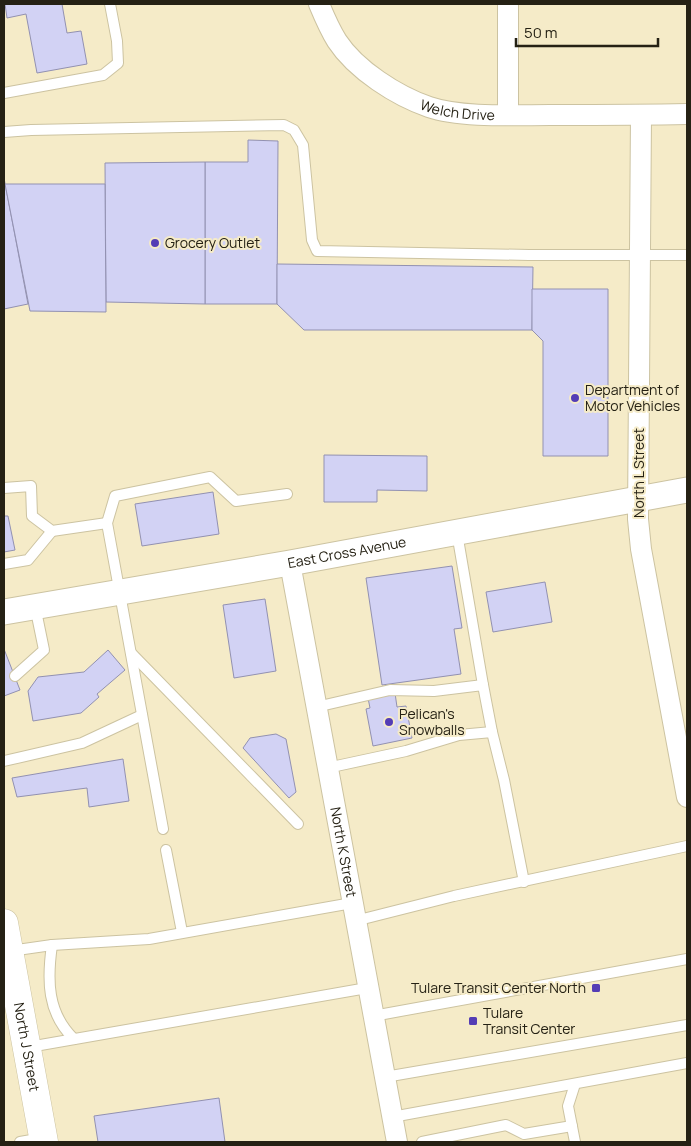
<svg xmlns="http://www.w3.org/2000/svg" width="691" height="1146" viewBox="0 0 691 1146" font-family="Manrope,sans-serif">
  <rect width="100%" height="100%" fill="#f5ebc8"/>
  <g fill="#d2d2f4" stroke="#9291b1">
    <polygon points="5,4 62,4 67,33 81,31 87,64 37,73 26,14 7,18"/>
    <polygon points="248,140 278,141 277,304 205,304 205,162 248,162"/>
    <polygon points="205,162 205,304 106,302 105,163"/>
    <polygon points="4,178 28,304 4,309"/>
    <polygon points="5,184 105,184 106,312 30,311"/>
    <polygon points="277,264 533,267 532,330 304,330 277,304"/>
    <polygon points="532,289 608,289 608,456 543,456 543,341 532,330"/>
    <polygon points="324,455 427,456 427,491 377,490 377,502 324,502"/>
    <polygon points="213,492 219,534 142,546 135,504"/>
    <polygon points="4,516 8,516 15,550 4,552"/>
    <polygon points="452,566 462,628 454,629 461,674 382,685 366,578"/>
    <polygon points="545,582 552,622 493,632 486,592"/>
    <polygon points="265,599 276,671 234,678 223,605"/>
    <polygon points="4,649 20,690 4,696"/>
    <polygon points="108,650 125,670 97,694 99,697 81,713 33,721 28,691 38,677 84,672"/>
    <polygon points="395,693 397,707 406,706 412,738 373,746 366,709 370,708 368,698"/>
    <polygon points="276,734 286,739 296,792 289,798 243,748 250,738"/>
    <polygon points="123,759 129,801 89,807 87,788 17,797 12,778"/>
    <polygon points="219,1098 225,1142 98,1142 94,1116"/>
  </g>
  <g fill="none" stroke-linecap="round" stroke-linejoin="round">
    <g stroke="#ccc3a1" stroke-width="12">
      <g id="service">
        <polyline points="4,93 103,75 118,63 117,41 110,4"/>
        <polyline points="4,132 31,130 284,125 294,130 303,145 312,240 317,251 529,255 687,255"/>
        <polyline points="4,488 31,486 32,516 52,531 107,523"/>
        <polyline points="457,533 483,685"/>
        <polyline points="4,564 28,560 52,531"/>
        <polyline points="131,653 298,824"/>
        <polyline points="15,676 44,650 35,606"/>
        <polyline points="316,707 390,690 434,691 483,685 492,732"/>
        <polyline points="4,761 82,743 142,715"/>
        <polyline points="327,768 406,751 459,735 492,732 504,780 524,882"/>
        <polyline points="163,829 107,523 115,496 210,477 236,501 287,494"/>
        <polyline points="166,850 182,932"/>
        <polyline points="355,921 454,896 687,846"/>
        <path d="M52 945C47 980 47 1013 74 1039"/>
        <polyline points="10,951 52,945 149,939 352,903"/>
        <polyline points="373,1016 687,959"/>
        <polyline points="29,1047 367,988"/>
        <polyline points="385,1077 687,1025"/>
        <polyline points="392,1117 687,1063"/>
        <polyline points="20,1142 43,1138"/>
        <polyline points="422,1142 506,1125 524,1134 572,1126"/>
        <polyline points="575,1142 568,1106 575,1084"/>
      </g>
    </g>
    <g stroke="#ccc3a1" stroke-width="22">
      <g id="minor">
        <path id="s1" d="M319 4C324 16 330 30 337 41 356 70 397 96 429 107 461 118 516 115 550 115 596 115 642 115 687 114"/>
        <polyline points="508,115 508,4"/>
        <polyline points="641,115 638,519 641,549 687,797"/>
        <path id="s2" d="M290 563 397 1142"/>
      </g>
    </g>
    <g stroke="#ccc3a1" stroke-width="27">
      <g id="tertiary">
        <path id="s3" d="M4 612 290 563 687 490"/>
      </g>
    </g>
    <g stroke="#ccc3a1" stroke-width="29">
      <g id="secondary">
        <path id="s4" d="M4 923 44 1142"/>
      </g>
    </g>
    <use href="#service" stroke="#fff" stroke-width="10"/>
    <use href="#minor" stroke="#fff" stroke-width="20"/>
    <use href="#tertiary" stroke="#fff" stroke-width="25"/>
    <use href="#secondary" stroke="#fff" stroke-width="28"/>
  </g>
  <g fill="#543db5" stroke="#f5ebc8" stroke-width="2">
    <circle cx="155" cy="243" r="5"/>
    <circle cx="575" cy="398" r="5"/>
    <circle cx="389" cy="722" r="5"/>
    <rect x="591" y="983" width="10" height="10" rx="2.5"/>
    <rect x="468" y="1016" width="10" height="10" rx="2.5"/>
  </g>
  <g text-anchor="middle" stroke-width="4" stroke-linejoin="round" paint-order="stroke">
    <g font-size="14" fill="#252114" stroke="#f5ebc8">
      <text dy="5" stroke="none"><textPath href="#s1" startOffset="185">Welch Drive</textPath></text>
      <text transform="translate(639 473) rotate(-90)" y="5">North L Street</text>
      <text dy="5" stroke="none"><textPath href="#s3" startOffset="348">East Cross Avenue</textPath></text>
      <text dy="5" stroke="none"><textPath href="#s2" startOffset="294">North K Street</textPath></text>
      <text dy="5" stroke="none"><textPath href="#s4" startOffset="126">North J Street</textPath></text>
    </g>
    <g font-size="14" fill="#252114" stroke="#f5ebc8" text-anchor="start">
      <text x="165" y="248">Grocery Outlet</text>
      <text x="585" y="395">Department of<tspan x="585" dy="16">Motor Vehicles</tspan></text>
      <text x="399" y="719">Pelican's<tspan x="399" dy="16">Snowballs</tspan></text>
      <text x="586" y="993" text-anchor="end">Tulare Transit Center North</text>
      <text x="483" y="1018">Tulare<tspan x="483" dy="16">Transit Center</tspan></text>
    </g>
  </g>
  <rect width="691" height="1146" fill="none" stroke="#252114" stroke-width="10"/>
  <path d="M516 38v8h142v-8" fill="none" stroke="#252114" stroke-width="2.5"/>
  <text x="524" y="38" font-size="15" fill="#252114" stroke="#f5ebc8" stroke-width="4" paint-order="stroke">50 m</text>
</svg>
